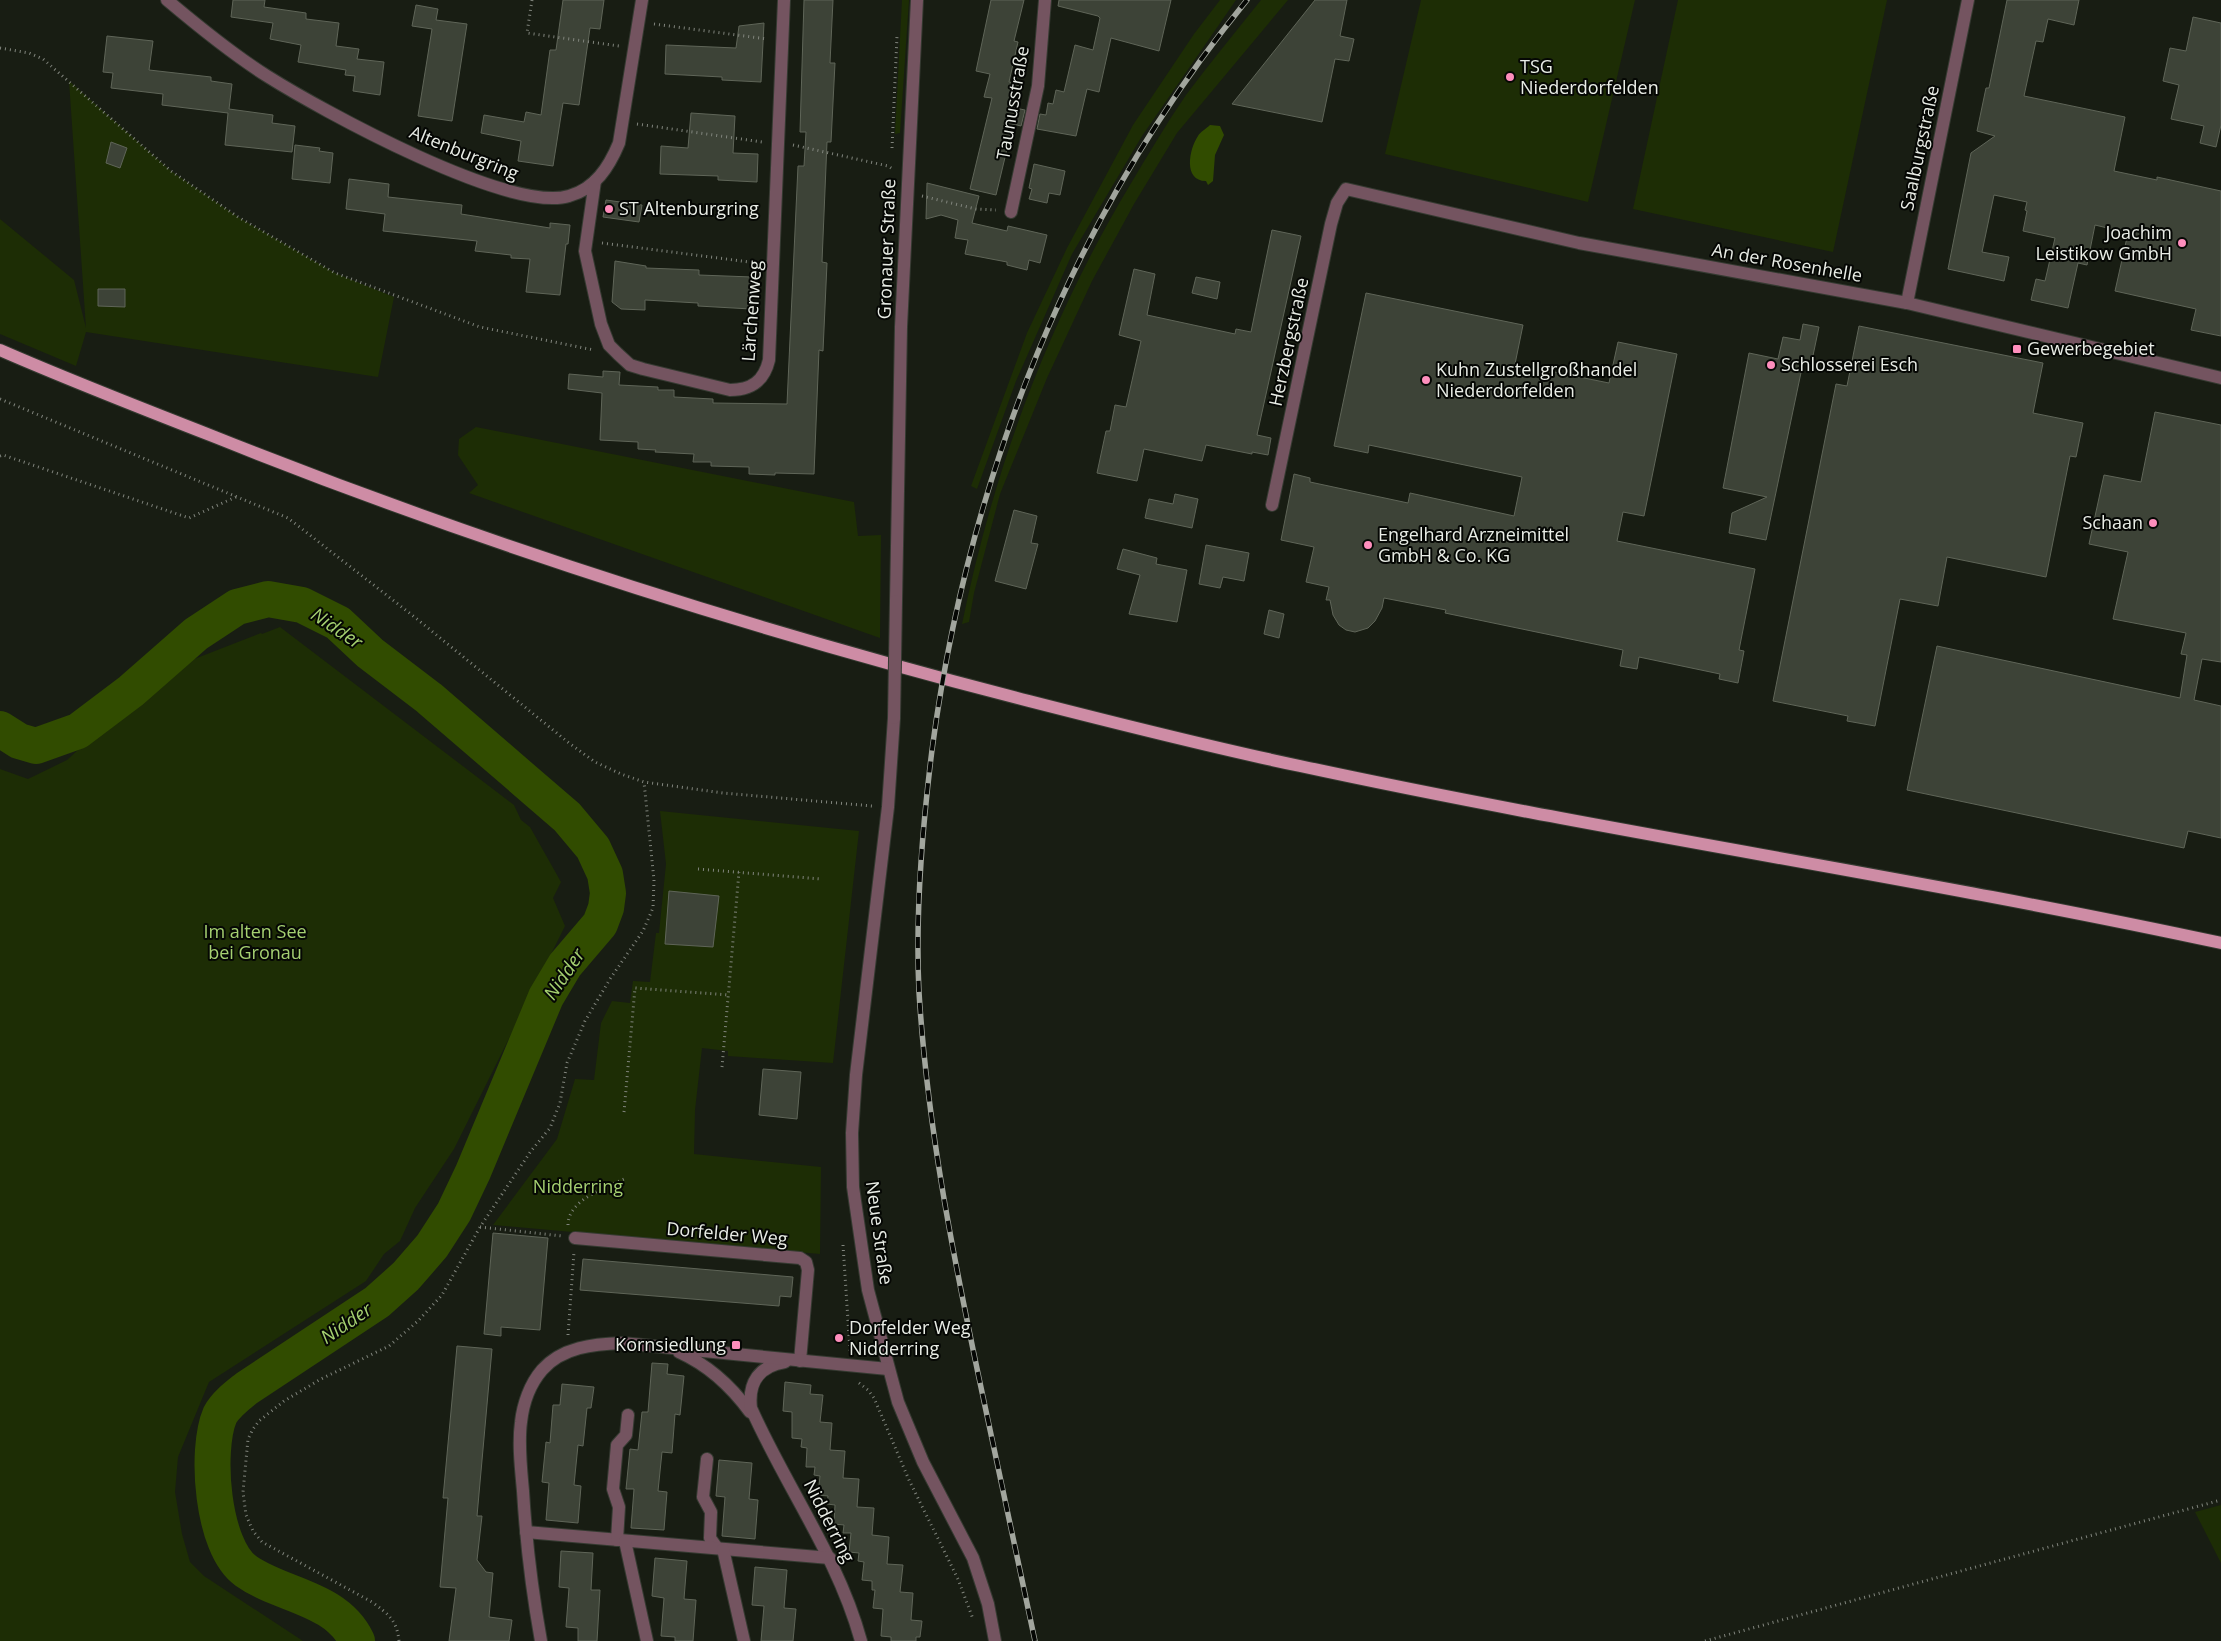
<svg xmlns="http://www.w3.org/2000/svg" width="2221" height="1641" viewBox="0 0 2221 1641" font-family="'Open Sans',sans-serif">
  <rect width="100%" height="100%" fill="#181d13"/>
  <g fill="#1d2d05">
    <polygon points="902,0 909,0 900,133 895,134"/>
    <polygon points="1220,0 1236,0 1142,136 1072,254 1016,381 977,489 971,486 1027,333 1067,248 1133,125 1194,34"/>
    <path d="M1261 0H1288L1177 133 1134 204 1092 281 1047 378 1000 494 974 593 969 622 962 624C994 468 1048 322 1130 185 1148 155 1166 124 1186 95 1210 63 1236 31 1261 0Z"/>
    <polygon points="1421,0 1635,0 1588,202 1385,154"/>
    <polygon points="1678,0 1887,0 1833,252 1633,209"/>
    <polygon points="69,81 171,171 238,217 335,273 394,297 378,377 86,332 76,366 0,334 0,219 74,280 86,328"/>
    <polygon points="476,427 854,502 858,536 881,535 880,638 469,493 478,485 458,455 459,439"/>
    <polygon points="280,627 514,805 521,820 530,827 561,882 553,898 565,926 454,1149 415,1208 400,1241 384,1254 366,1281 209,1382 178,1457 175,1492 182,1534 190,1562 204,1576 303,1641 0,1641 0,769 28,779 67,760 166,670 261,633 262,634"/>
    <polygon points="660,811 859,831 833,1063 728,1056 728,1051 702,1048 695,1110 694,1154 821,1167 820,1254 493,1225 557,1139 575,1079 594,1080 601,1023 612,1001 630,1003 633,981 650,982 656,933 659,933 666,864"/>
    <polygon points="2221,1505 2221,1563 2195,1512"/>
  </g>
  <path fill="#314c00" d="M1210 125 1220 126 1224 135 1215 155 1213 181 1208 185 1206 181C1183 181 1189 149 1198 136 1200 132 1206 129 1210 125Z"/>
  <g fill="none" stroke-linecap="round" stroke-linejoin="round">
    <path stroke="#314c00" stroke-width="36" d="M0 729 19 741 36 746 78 731 131 691 196 634 237 607 268 599 302 605 338 623 370 653 429 698 567 817 593 848 605 874 608 893 606 908 600 924 565 965 546 997 473 1172 454 1212 432 1246 406 1276 377 1302 247 1388C237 1396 226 1404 220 1415 205 1450 212 1547 246 1571 281 1596 336 1597 357 1641"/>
  </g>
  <g fill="#3d4337" stroke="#5f6558">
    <polygon points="233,0 265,0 264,7 306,13 306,19 339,23 336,46 359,49 357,59 384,62 380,95 353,91 355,76 345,75 346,70 298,62 301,45 270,39 273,23 231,17"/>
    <polygon points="563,0 604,0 600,29 590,28 579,105 563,103 553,166 518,161 521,141 481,133 484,115 524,122 526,112 541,115 550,50 556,50"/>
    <polygon points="804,0 833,0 830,63 835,63 831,142 827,142 822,262 827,263 823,351 819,350 814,474 775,473 775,475 749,474 749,467 711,466 711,462 693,462 694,454 655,452 656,450 638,449 638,442 600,440 602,393 568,389 569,374 603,377 603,371 620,372 619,385 658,387 658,390 674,390 674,397 713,399 713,403 787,404 798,166 804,166 806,132 800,132"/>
    <polygon points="991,0 1024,0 1014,41 1018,42 1009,82 1020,84 1015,108 1025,110 1021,126 1013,124 996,195 970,189 992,98 984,97 990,74 976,71"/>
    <polygon points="1059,0 1171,0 1159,51 1111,38 1099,92 1087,89 1076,136 1037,129 1040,114 1046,115 1048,103 1053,104 1056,90 1064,92 1075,45 1093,50 1100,18 1098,16 1058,6"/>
    <polygon points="1315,0 1347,0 1340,36 1354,39 1349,61 1335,59 1322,122 1232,104"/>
    <polygon points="2007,0 2079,0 2074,25 2048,19 2043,42 2036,41 2024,96 2125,117 2114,171 2157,180 2157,177 2221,191 2221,336 2191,330 2196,309 2115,291 2128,233 2095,225 2087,265 2078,263 2068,308 2031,300 2036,279 2045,281 2055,238 2023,231 2027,211 2025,210 2027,202 1994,195 1982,252 2009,257 2004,281 1948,269 1971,153 1995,136 1977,131 1986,88 1989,88"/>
    <polygon points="416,5 438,9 436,20 467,24 452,121 418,116 432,29 412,26"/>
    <polygon points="2193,17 2221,23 2221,125 2216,147 2200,143 2204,126 2171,119 2179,85 2163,81 2170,48 2186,51"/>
    <polygon points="764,23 761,82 722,80 722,77 665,74 666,45 736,48 739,26"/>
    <polygon points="107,36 153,41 149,70 211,77 211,81 232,84 229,109 273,115 272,123 295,126 292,152 225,145 228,113 162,105 163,94 111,88 113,73 103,72"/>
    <polygon points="691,113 735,116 733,153 758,154 757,182 718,180 718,176 660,174 661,146 688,148"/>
    <polygon points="111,142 127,148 120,168 106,163"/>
    <polygon points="295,145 320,148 319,151 333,153 330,183 292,179"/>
    <polygon points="1034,164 1065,171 1060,195 1049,193 1047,203 1029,199 1032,189 1029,188"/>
    <polygon points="349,179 389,184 388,197 462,205 461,214 550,228 550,223 570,225 568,244 566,244 560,295 526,292 530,259 511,258 511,255 475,251 477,241 383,231 385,214 346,209"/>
    <polygon points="927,183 979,196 972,223 1007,231 1008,226 1047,235 1040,263 1029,260 1027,270 1007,265 1007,262 965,254 968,240 955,238 958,220 941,215 926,219"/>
    <polygon points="606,200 642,205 639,222 603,217"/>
    <polygon points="1272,230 1301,236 1257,435 1271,438 1268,455 1252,452 1252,454 1206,445 1202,461 1144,449 1137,481 1097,473 1106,431 1110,431 1115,405 1126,407 1141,341 1119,335 1134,269 1155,274 1147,315 1235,334 1236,329 1251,332"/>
    <polygon points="615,261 646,266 646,268 699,270 699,275 752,277 751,309 698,306 698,303 645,300 645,310 621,309 612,302"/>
    <polygon points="1196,277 1220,282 1217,299 1192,293"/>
    <polygon points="98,289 125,289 125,307 98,306"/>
    <polygon points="1366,293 1523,325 1515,364 1609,383 1618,342 1677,354 1644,516 1623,512 1617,541 1755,569 1739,650 1744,651 1738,683 1719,679 1720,674 1639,657 1637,669 1620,666 1623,650 1445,613 1446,610 1384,598 1382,608 1375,621 1368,628 1355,632 1346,630 1339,625 1333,615 1330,600 1326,600 1329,587 1306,582 1314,547 1281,540 1294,474 1310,478 1310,482 1408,503 1410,493 1514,516 1522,477 1369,445 1368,453 1334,446"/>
    <polygon points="1803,324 1819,327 1811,365 1803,363 1766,540 1729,533 1732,513 1767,497 1723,488 1749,353 1778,359 1783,337 1800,340"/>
    <polygon points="1859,326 2043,363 2033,413 2083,423 2076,457 2070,456 2046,577 1947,557 1938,606 1900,599 1875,726 1847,721 1848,716 1773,701 1836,384 1847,386"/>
    <polygon points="2155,412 2221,425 2221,662 2202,659 2194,700 2221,706 2221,838 2188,831 2184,848 1907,790 1937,646 2180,698 2187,655 2181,654 2186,633 2113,619 2128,552 2089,544 2104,475 2141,482"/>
    <polygon points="1175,494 1198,499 1192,528 1145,518 1149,499 1173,504"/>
    <polygon points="1014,510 1037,516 1031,543 1038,544 1026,589 995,581"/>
    <polygon points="1206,545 1249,553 1244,581 1223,577 1220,588 1199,584"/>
    <polygon points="1123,549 1157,558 1156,564 1187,570 1177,622 1129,614 1140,575 1117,569"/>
    <polygon points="1269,610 1284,614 1279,638 1264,634"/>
    <polygon points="669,891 719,896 713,947 665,944"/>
    <polygon points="763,1069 801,1072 797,1119 759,1115"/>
    <polygon points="493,1233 548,1238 540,1330 501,1327 501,1336 484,1334"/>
    <polygon points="583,1259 793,1277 791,1297 780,1296 779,1306 580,1290"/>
    <polygon points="457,1346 492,1349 477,1516 482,1516 477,1560 486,1572 493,1573 489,1617 512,1620 509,1641 449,1641 456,1588 440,1587 448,1498 443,1498"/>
    <polygon points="652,1363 668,1364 667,1374 684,1376 680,1415 675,1414 672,1453 662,1452 658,1491 667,1492 664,1530 631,1528 634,1489 626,1489 630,1449 638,1450 642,1412 648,1412"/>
    <polygon points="785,1382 811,1385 810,1394 823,1395 820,1422 832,1423 830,1450 845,1451 843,1478 859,1479 857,1507 874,1508 872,1535 889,1537 887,1564 903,1565 900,1592 913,1593 911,1620 922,1621 920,1637 916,1637 916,1641 891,1641 891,1637 881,1636 883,1609 873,1608 875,1590 872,1590 872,1581 862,1580 864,1562 858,1561 859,1553 849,1552 851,1533 843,1533 844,1525 834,1524 835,1505 827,1504 828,1496 818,1495 820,1476 814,1475 815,1467 806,1467 807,1448 801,1447 802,1439 792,1438 792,1412 783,1411"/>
    <polygon points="562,1384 594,1387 591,1408 587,1408 583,1446 578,1445 574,1485 581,1486 578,1523 546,1520 549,1483 542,1482 546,1442 550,1443 553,1405 560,1405"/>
    <polygon points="719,1460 752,1463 749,1499 758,1500 755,1539 722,1536 725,1497 716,1496"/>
    <polygon points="561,1551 593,1553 591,1590 600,1590 597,1641 578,1641 578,1628 566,1627 569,1588 559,1587"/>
    <polygon points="655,1558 687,1561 684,1599 696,1600 693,1641 675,1641 675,1637 661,1636 664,1598 652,1596"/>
    <polygon points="755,1567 787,1570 784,1608 796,1609 793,1641 761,1641 764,1606 752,1605"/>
  </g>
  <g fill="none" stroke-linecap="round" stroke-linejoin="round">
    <g stroke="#353a31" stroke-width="14">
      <g id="street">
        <path d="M167 0C199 27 232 54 267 76 321 110 510 214 569 196 595 189 609 167 619 143L642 0"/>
        <path d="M595 181 585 251 601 324 609 345 618 354 630 365 643 369 730 390C752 390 764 381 769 360L784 0"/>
        <polyline points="1011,212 1038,86 1045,0"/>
        <polyline points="1907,303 1968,0"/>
        <polyline points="1272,505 1331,224 1337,203 1346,189 1579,243 1907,303 2221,378"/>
        <polyline points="896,601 901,327 917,0"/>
        <polyline points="894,718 888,807 856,1075 852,1133 853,1187 868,1290 898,1402 923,1462 973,1558 988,1604 995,1641"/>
        <polyline points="575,1238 800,1258 806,1262 808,1270 800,1361"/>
        <path d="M679 1352C708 1365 731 1386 750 1412"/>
        <path d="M785 1362C759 1366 748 1382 751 1408 786 1487 838 1557 861 1641"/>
        <polyline points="707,1459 703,1497 711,1512 710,1538 717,1548"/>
        <polyline points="526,1532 830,1558"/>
        <polyline points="617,1540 619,1507 613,1489 617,1445 626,1435 628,1415"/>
        <polyline points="625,1541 647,1641"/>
        <polyline points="723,1549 744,1641"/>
        <path d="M541 1641C532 1591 526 1541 523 1491 521 1469 518 1444 521 1422 523 1404 530 1384 542 1370 562 1347 594 1344 622 1343L888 1369"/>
      </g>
    </g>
    <g stroke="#353a31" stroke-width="14">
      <path id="primary" d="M0 350C71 381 143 409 215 437 480 543 753 630 1029 701 1119 724 1209 747 1300 766 1605 832 1915 877 2221 943"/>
    </g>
    <g stroke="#81857d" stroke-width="3" stroke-dasharray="1 4" stroke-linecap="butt">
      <polyline points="532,0 527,33 619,46"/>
      <polyline points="654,24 767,39"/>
      <polyline points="0,48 29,53 43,59 171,171 238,217 335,273 480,327 594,350"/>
      <polyline points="637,124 762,142"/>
      <polyline points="793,145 888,166 894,170"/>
      <polyline points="892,148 897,36"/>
      <polyline points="922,196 976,209 996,210"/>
      <polyline points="602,243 757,263"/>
      <polyline points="0,399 288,518 412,615 569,743 595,762 621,774 644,782 723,793 872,806"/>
      <polyline points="0,456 3,455 189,518 236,497"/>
      <polyline points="698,869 821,879"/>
      <polyline points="722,1067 739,872"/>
      <polyline points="624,1112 635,988 729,995"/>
      <path d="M568 1225C568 1200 605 1188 624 1179"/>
      <polyline points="480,1227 562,1236"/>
      <polyline points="843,1245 850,1351"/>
      <polyline points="568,1335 574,1252"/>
      <polyline points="859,1383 868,1390 874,1398 909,1480 958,1579 973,1619"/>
      <path d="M399 1641C397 1620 388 1614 372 1602L262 1542 253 1531 246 1515 243 1492 248 1439 253 1429 259 1421 284 1401 321 1379 389 1346 418 1321 442 1295 480 1227 531 1151 550 1128 560 1103 567 1063 585 1021 610 979 643 931 653 908 654 880 644 782"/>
      <polyline points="1705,1641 2221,1500"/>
    </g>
    <use href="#street" stroke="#745460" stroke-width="12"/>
    <use href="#primary" stroke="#ce8ca5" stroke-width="12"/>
    <g stroke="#a2a69e" stroke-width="5.5">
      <path id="rail" d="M1035 1641C1016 1553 998 1466 979 1378 952 1250 927 1123 919 992 915 911 922 830 932 750 968 478 1072 214 1247 0"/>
    </g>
    <use href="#rail" stroke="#050704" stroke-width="4" stroke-dasharray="11" stroke-linecap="butt"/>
    <g stroke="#353a31" stroke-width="14" stroke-linecap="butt">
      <polyline id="street-bridge" points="894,718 896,601"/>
    </g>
    <use href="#street-bridge" stroke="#745460" stroke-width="12"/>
  </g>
  <g fill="#fe8ebc" stroke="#050704" stroke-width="2">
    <circle cx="1510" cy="77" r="5"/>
    <circle cx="609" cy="209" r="5"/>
    <circle cx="2182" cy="243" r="5"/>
    <rect x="2012" y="344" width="10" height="10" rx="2.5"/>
    <circle cx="1771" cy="365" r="5"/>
    <circle cx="1426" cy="380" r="5"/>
    <circle cx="2153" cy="523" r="5"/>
    <circle cx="1368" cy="545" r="5"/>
    <circle cx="839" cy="1338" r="5"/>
    <rect x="731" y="1340" width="10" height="10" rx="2.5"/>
  </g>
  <g text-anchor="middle" stroke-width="4" stroke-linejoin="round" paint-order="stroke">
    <g font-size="18" fill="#e9ede6" stroke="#050704" text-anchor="start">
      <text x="1520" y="73">TSG<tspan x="1520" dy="21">Niederdorfelden</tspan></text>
      <text x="619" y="215">ST Altenburgring</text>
      <text x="2172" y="239" text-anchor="end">Joachim<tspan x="2172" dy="21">Leistikow GmbH</tspan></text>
      <text x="2027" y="355">Gewerbegebiet</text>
      <text x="1781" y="371">Schlosserei Esch</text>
      <text x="1436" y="376">Kuhn Zustellgroßhandel<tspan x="1436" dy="21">Niederdorfelden</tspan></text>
      <text x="2143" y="529" text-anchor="end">Schaan</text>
      <text x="1378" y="541">Engelhard Arzneimittel<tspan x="1378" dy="21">GmbH &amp; Co. KG</tspan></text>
      <text x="849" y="1334">Dorfelder Weg<tspan x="849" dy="21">Nidderring</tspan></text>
      <text x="726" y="1351" text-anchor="end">Kornsiedlung</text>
    </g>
    <g font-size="18" fill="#e9ede6" stroke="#050704">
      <text transform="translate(1013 103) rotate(-80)" y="6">Taunusstraße</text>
      <text transform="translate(1920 148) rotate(-78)" y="6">Saalburgstraße</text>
      <text transform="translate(464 153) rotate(22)" y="6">Altenburgring</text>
      <text transform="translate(887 249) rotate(-88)" y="6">Gronauer Straße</text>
      <text transform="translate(1787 263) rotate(10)" y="6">An der Rosenhelle</text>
      <text transform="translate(752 311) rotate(-86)" y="6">Lärchenweg</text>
      <text transform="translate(1289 342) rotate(-78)" y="6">Herzbergstraße</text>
      <text transform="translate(879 1233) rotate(82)" y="6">Neue Straße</text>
      <text transform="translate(727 1234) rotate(5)" y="6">Dorfelder Weg</text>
      <text transform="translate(829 1521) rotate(63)" y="6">Nidderring</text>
    </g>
    <g font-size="18" fill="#a5d071" stroke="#050704">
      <text x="255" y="938">Im alten See<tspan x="255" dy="21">bei Gronau</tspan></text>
      <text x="578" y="1193">Nidderring</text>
    </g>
    <g font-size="19" font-style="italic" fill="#a5d070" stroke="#050704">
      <text transform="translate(337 628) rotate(34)" y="7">Nidder</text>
      <text transform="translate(564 974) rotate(-56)" y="7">Nidder</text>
      <text transform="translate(346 1323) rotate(-34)" y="7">Nidder</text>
    </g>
  </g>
</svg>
